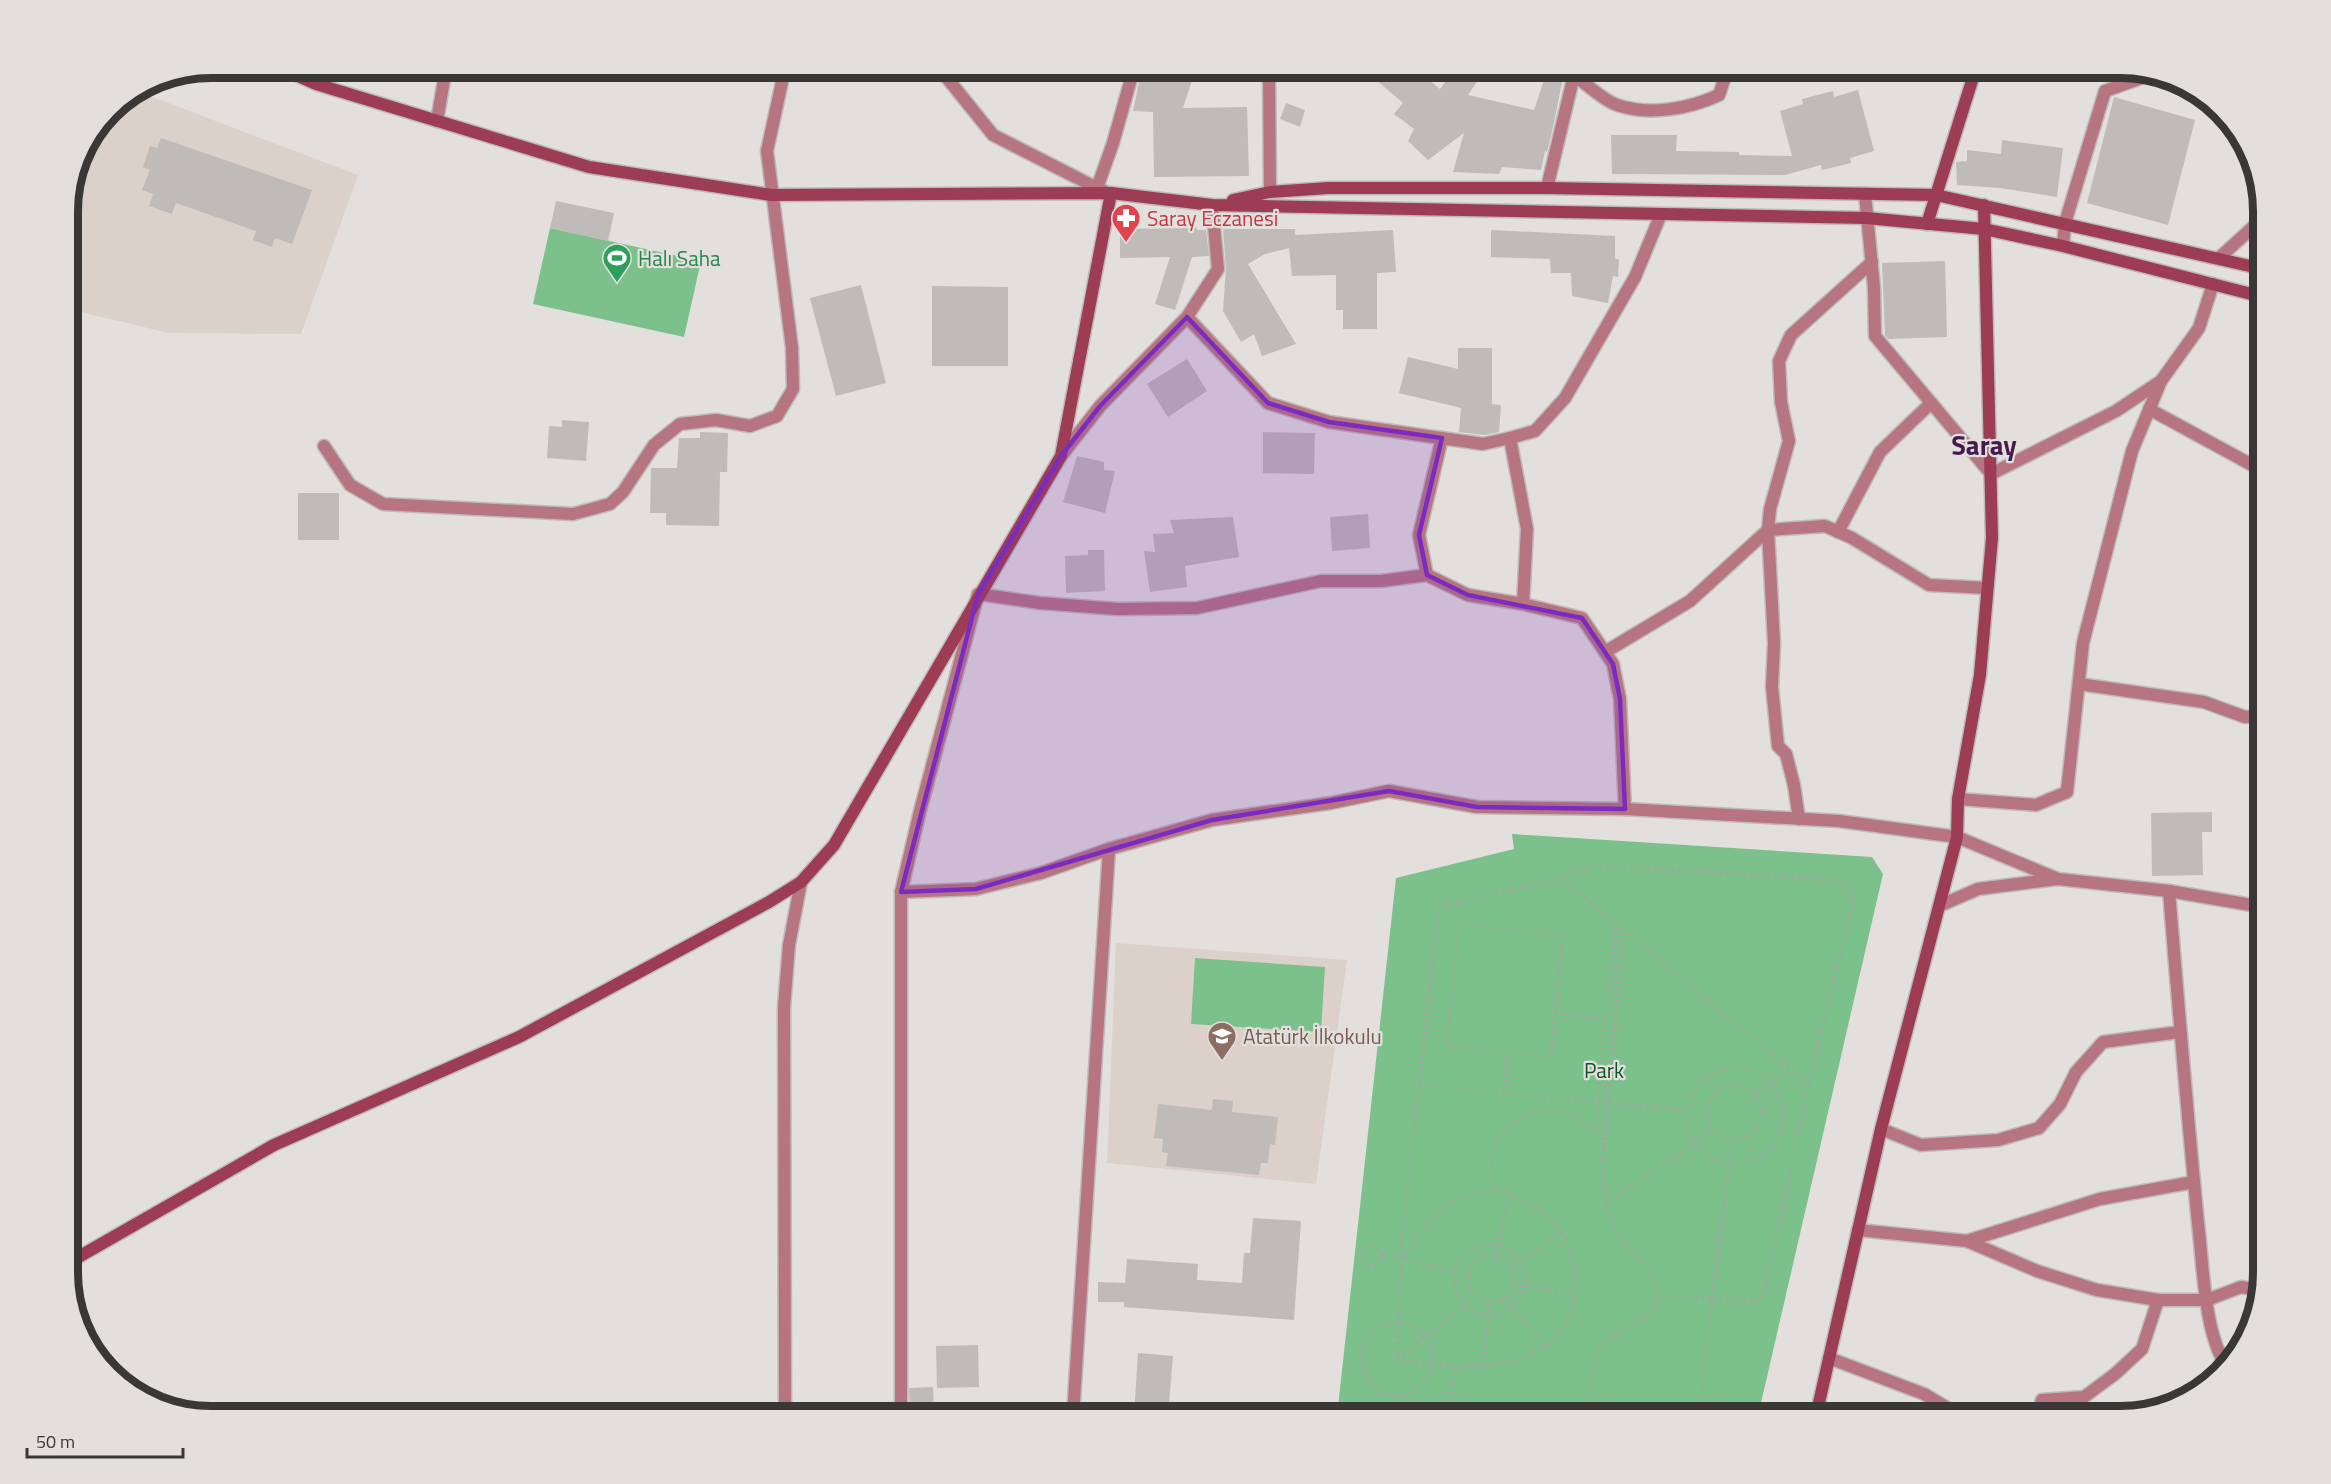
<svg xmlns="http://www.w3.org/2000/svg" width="2331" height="1484" viewBox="0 0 2331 1484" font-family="'Titillium Web',sans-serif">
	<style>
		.built { fill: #dcd1ca }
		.green { fill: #7cc18b }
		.building { fill: #bebbb8 }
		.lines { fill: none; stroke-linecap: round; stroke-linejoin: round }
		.street-casing { stroke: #bebab8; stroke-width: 15 }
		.secondary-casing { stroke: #bebab8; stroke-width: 15 }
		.path { stroke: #a6a3a1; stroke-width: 4; stroke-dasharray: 1.5 4.5; stroke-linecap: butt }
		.street { stroke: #b77581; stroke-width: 12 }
		.secondary { stroke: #9c3d55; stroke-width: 12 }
		.marked { fill: #7b2cbf; fill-opacity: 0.2; stroke: #7b2cbf; stroke-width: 4.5; stroke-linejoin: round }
		.labels { text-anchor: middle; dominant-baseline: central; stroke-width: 4.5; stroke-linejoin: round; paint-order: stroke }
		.health-label { font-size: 21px; fill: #be3a42; stroke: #e3dfdd; text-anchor: start }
		.leisure-label { font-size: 21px; fill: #27864d; stroke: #e3dfdd; text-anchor: start }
		.education-label { font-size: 21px; fill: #785e54; stroke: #e3dfdd; text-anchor: start }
		.park-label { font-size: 21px; fill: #125227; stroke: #e3dfdd }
		.district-label { font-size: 27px; font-weight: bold; fill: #451b4e; stroke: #e3dfdd }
		.rim { fill: none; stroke: #393837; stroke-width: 8 }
	</style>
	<rect width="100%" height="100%" fill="#e3dfdd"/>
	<g class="built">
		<polygon points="137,91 358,175 301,334 169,333 68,309 68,202 82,148 110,109"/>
		<polygon points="1116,943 1347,960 1316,1184 1107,1163"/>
	</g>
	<g class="green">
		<polygon points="550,228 701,261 684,337 533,304"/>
		<polygon points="1512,834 1872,857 1883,874 1758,1416 1337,1416 1396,878 1514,849"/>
		<polygon points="1195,958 1325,967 1321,1032 1191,1024"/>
	</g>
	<g class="building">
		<polygon points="1155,68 1196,68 1183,108 1247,107 1249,176 1154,177 1153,112 1133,111 1140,78 1150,81"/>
		<polygon points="1362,68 1414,68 1440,89 1456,68 1461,68 1478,80 1468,95 1534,110 1548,68 1565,68 1553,127 1547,152 1545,151 1541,170 1502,167 1499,174 1453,172 1464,133 1428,160 1408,141 1414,129 1394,114 1403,103"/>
		<polygon points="1858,90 1874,151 1850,158 1851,163 1822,170 1821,165 1785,175 1612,174 1611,135 1677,135 1676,151 1739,152 1739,155 1792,156 1780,111 1803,104 1802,99 1833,91 1834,97"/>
		<polygon points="2114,97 2195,120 2168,225 2087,203"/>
		<polygon points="1286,103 1305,110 1300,127 1280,119"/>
		<polygon points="161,138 312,190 292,244 275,238 272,247 253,240 256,231 176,203 172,214 149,206 153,194 142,190 150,170 143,167 150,146 157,148"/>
		<polygon points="2002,140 2063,148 2057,197 2000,188 1957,185 1956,162 1967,161 1967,150 2001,154"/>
		<polygon points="556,201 614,213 608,241 550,228"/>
		<polygon points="1197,228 1197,230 1206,230 1209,256 1192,257 1175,310 1155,304 1170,257 1120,258 1120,229"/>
		<polygon points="1223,229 1295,229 1295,235 1393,230 1396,272 1377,273 1377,329 1343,329 1343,310 1336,310 1336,275 1292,276 1289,248 1265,254 1248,264 1296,344 1262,356 1254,334 1241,342 1223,311 1226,268"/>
		<polygon points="1491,230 1615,236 1615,259 1619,259 1618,277 1613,276 1608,303 1572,296 1571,273 1551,273 1550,259 1491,257"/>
		<polygon points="1945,261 1947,337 1888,339 1885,335 1882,263"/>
		<polygon points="861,285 886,383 836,396 810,298"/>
		<polygon points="932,286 1008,287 1008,366 932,366"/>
		<polygon points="1458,348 1492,348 1492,404 1501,405 1499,432 1484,435 1459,432 1461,408 1399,393 1408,357 1458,369"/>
		<polygon points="1187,359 1207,391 1168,417 1147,384"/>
		<polygon points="562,420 589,422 586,461 547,458 549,426 562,427"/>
		<polygon points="700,432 728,433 727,472 720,472 719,526 666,525 666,513 650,513 651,468 677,468 679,438 700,438"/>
		<polygon points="1263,432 1315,433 1314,474 1263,473"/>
		<polygon points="1077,456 1104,462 1104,470 1115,471 1105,513 1063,502"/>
		<rect x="298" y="493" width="41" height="47"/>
		<polygon points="1368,514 1370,548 1332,551 1330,517"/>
		<polygon points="1233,517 1239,557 1185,566 1187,587 1150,592 1144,551 1155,552 1153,534 1174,533 1170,520"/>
		<polygon points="1088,550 1104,550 1105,591 1066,593 1065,556 1088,555"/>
		<polygon points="2212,812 2212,832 2202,832 2203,875 2152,876 2151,813"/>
		<polygon points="1213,1099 1233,1101 1232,1112 1278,1117 1275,1145 1270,1144 1268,1163 1261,1163 1259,1175 1166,1166 1168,1153 1162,1152 1163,1139 1154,1138 1158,1104 1212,1110"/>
		<polygon points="1253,1218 1301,1221 1294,1320 1124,1307 1124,1302 1098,1302 1098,1282 1125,1283 1127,1259 1198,1264 1197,1280 1242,1283 1244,1253 1250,1253"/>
		<polygon points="978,1345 979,1387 937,1388 936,1346"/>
		<polygon points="1138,1353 1173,1356 1168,1416 1134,1414"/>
		<polygon points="933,1387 934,1411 910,1412 909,1388"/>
	</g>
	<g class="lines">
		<g class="street-casing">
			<g id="street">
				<polyline points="939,68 993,135 1097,188"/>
				<polyline points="1269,68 1270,192"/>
				<path d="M1574,75C1585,83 1604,101 1617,105C1649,116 1689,109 1719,95L1728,68"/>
				<polyline points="437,121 446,68"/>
				<polyline points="1547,188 1574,75 1573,70"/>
				<polyline points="1104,191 1097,188 1113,143 1134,68"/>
				<polyline points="1865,194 1874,288 1875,336 1991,474 2116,411 2161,381"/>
				<polyline points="2063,246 2065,223 2105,91 2147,76"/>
				<polyline points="2219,258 2263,218"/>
				<polyline points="1187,317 1268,403 1329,422 1483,444 1510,438 1535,431 1565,398 1635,277 1661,214"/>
				<polyline points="2149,409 2263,471"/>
				<polyline points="1510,438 1527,529 1523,604"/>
				<polyline points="324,446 350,485 383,504 573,514 610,504 623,492 654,445 680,424 716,420 750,426 777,416 793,389 792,348 767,151 785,68"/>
				<polyline points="1061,456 1100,406 1187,317 1218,269 1212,205"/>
				<polyline points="1838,532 1880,452 1931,403"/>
				<polyline points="1427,575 1419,535 1442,438"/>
				<polyline points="1605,652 1690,601 1768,530 1825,526 1852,538 1929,585 1987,588"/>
				<polyline points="2079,684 2204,702 2245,717 2263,716"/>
				<polyline points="1958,799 2036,805 2067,792 2083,643 2132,451 2161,381 2199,328 2213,284"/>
				<polyline points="1799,819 1794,785 1786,754 1778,746 1772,687 1774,643 1768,530 1770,509 1789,441 1781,402 1779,361 1791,335 1872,262"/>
				<path d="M2169,891C2178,1002 2187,1113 2198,1223C2203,1263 2204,1333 2226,1365"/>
				<polyline points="901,892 976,889 1041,873 1109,849 1212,820 1331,803 1389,791 1477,807 1625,809 1839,821 1957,837 2058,879 2169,891 2263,907"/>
				<polyline points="1939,906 1978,889 2057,879"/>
				<polyline points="1881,1129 1921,1145 1998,1140 2039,1128 2060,1104 2076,1072 2103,1042 2180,1032"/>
				<polyline points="1858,1230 1967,1241 2100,1199 2194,1182"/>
				<polyline points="1967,1241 2037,1271 2097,1290 2158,1300 2207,1300 2241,1287 2259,1290"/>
				<polyline points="1829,1358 1924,1394 1961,1416"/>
				<polyline points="785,1416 784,1007 789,945 801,882"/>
				<polyline points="901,1416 901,892 920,811 978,594 1040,603 1117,609 1197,608 1321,581 1381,581 1427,575 1468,595 1523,604 1582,618 1613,664 1620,699 1625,809"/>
				<polyline points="1073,1416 1109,849"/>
				<polyline points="2037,1416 2042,1400 2084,1397 2115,1374 2142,1349 2158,1300"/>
			</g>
		</g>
		<g class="secondary-casing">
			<g id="secondary">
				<polyline points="280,68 316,84 589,167 771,195 1111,193 1212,205 1866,218 1984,229 2063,246 2263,297"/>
				<polyline points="1233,200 1270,192 1328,188 1547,188 1936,195 2263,269"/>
				<polyline points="1927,224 1976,68"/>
				<polyline points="68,1263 274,1145 519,1037 769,902 801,882 834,845 1061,456 1111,193"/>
				<polyline points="1816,1416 1881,1129 1957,837 1958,799 1980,675 1992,538 1984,205"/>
			</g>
		</g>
		<g class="path">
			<polyline points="1562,878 1809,1085"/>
			<polygon points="1459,924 1563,935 1551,1057 1447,1046"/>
			<polyline points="1556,1012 1606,1020"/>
			<circle cx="1735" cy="1116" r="48"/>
			<polyline points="1419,1085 1687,1110"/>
			<circle cx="1734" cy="1113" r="27"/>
			<polyline points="1504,1093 1508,1052"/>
			<polyline points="1753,1095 1788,1070"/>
			<polyline points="1595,1132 1616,925"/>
			<path d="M1605,1144C1595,1131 1580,1117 1564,1113C1531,1105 1495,1125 1492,1161C1491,1170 1492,1180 1497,1188C1516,1201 1540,1205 1555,1223C1572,1243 1578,1266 1575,1292C1563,1380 1462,1371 1397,1359L1403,1227L1439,907L1562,878L1593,866L1839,880L1854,899L1809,1085L1764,1295L1759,1300L1752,1302L1658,1295"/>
			<polyline points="1606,1205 1713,1130"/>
			<circle cx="1490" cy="1280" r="35"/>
			<circle cx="1372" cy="1256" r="10"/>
			<circle cx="1492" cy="1279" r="23"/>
			<polyline points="1381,1257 1402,1258 1469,1276"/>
			<polyline points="1496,1257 1509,1196"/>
			<path d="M1402,1258C1412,1248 1418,1235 1427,1224C1445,1201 1474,1190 1502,1192"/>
			<polyline points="1512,1268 1562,1232"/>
			<polyline points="1514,1284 1574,1295"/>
			<polyline points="1505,1298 1545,1346"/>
			<circle cx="1397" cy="1359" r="36"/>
			<polyline points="1398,1358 1466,1305"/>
			<polyline points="1483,1365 1491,1302"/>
			<path d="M1465,1366C1455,1374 1445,1390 1454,1402C1457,1408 1465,1412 1470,1416L1504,1412L1525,1416"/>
			<path d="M1597,1416C1596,1399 1589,1385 1593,1367C1602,1320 1657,1331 1658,1294C1658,1271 1644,1264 1630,1250C1618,1236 1609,1220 1606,1202C1600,1168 1606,1127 1609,1093C1614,1039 1618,984 1623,930"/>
			<polyline points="1699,1416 1707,1339 1733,1140"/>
		</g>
		<use href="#street" class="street"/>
		<use href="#secondary" class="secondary"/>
	</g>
	<path class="marked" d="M1187,317L1268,403L1329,422L1442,438L1419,535L1427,575L1468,595L1582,618L1613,664L1620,699L1625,809L1477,807L1389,791L1212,820L976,889L901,892L978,594L1061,456L1100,406Z"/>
	<defs>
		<g id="pharmacy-pin" transform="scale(1.5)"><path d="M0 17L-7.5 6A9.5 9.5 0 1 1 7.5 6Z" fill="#e0444e" stroke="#e3dfdd"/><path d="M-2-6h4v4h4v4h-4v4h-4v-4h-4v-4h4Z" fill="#fff"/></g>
		<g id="stadium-pin" transform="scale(1.5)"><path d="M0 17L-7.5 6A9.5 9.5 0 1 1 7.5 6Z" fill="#2e9e5b" stroke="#e3dfdd"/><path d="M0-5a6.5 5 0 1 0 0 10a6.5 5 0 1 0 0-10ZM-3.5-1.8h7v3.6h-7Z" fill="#fff"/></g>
		<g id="school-pin" transform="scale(1.5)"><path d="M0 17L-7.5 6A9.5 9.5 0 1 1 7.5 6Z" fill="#8d6e63" stroke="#e3dfdd"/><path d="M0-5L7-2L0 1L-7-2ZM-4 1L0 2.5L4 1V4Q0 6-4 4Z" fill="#fff"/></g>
	</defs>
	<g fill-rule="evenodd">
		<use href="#pharmacy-pin" x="1126" y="218"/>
		<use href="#stadium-pin" x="617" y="258"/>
		<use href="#school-pin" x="1222" y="1036"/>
	</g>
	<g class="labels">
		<g class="health-label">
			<text x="1147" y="218">Saray Eczanesi</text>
		</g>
		<g class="leisure-label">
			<text x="638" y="258">Halı Saha</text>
		</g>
		<g class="education-label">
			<text x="1243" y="1036">Atatürk İlkokulu</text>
		</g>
		<g class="park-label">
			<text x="1604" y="1070">Park</text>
		</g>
		<g class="district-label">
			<text x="1984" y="444">Saray</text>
		</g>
	</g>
	<path d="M0 0H2331V1484H0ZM211 78H2120A133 133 0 0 1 2253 211V1273A133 133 0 0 1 2120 1406H211A133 133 0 0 1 78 1273V211A133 133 0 0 1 211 78Z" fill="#e3dfdd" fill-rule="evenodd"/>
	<path class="rim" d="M211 78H2120A133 133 0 0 1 2253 211V1273A133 133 0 0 1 2120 1406H211A133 133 0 0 1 78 1273V211A133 133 0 0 1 211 78Z"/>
	<path d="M27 1448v9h156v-9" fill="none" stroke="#393837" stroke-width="3"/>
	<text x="36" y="1448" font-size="18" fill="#393837" stroke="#e3dfdd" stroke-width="4.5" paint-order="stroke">50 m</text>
</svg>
